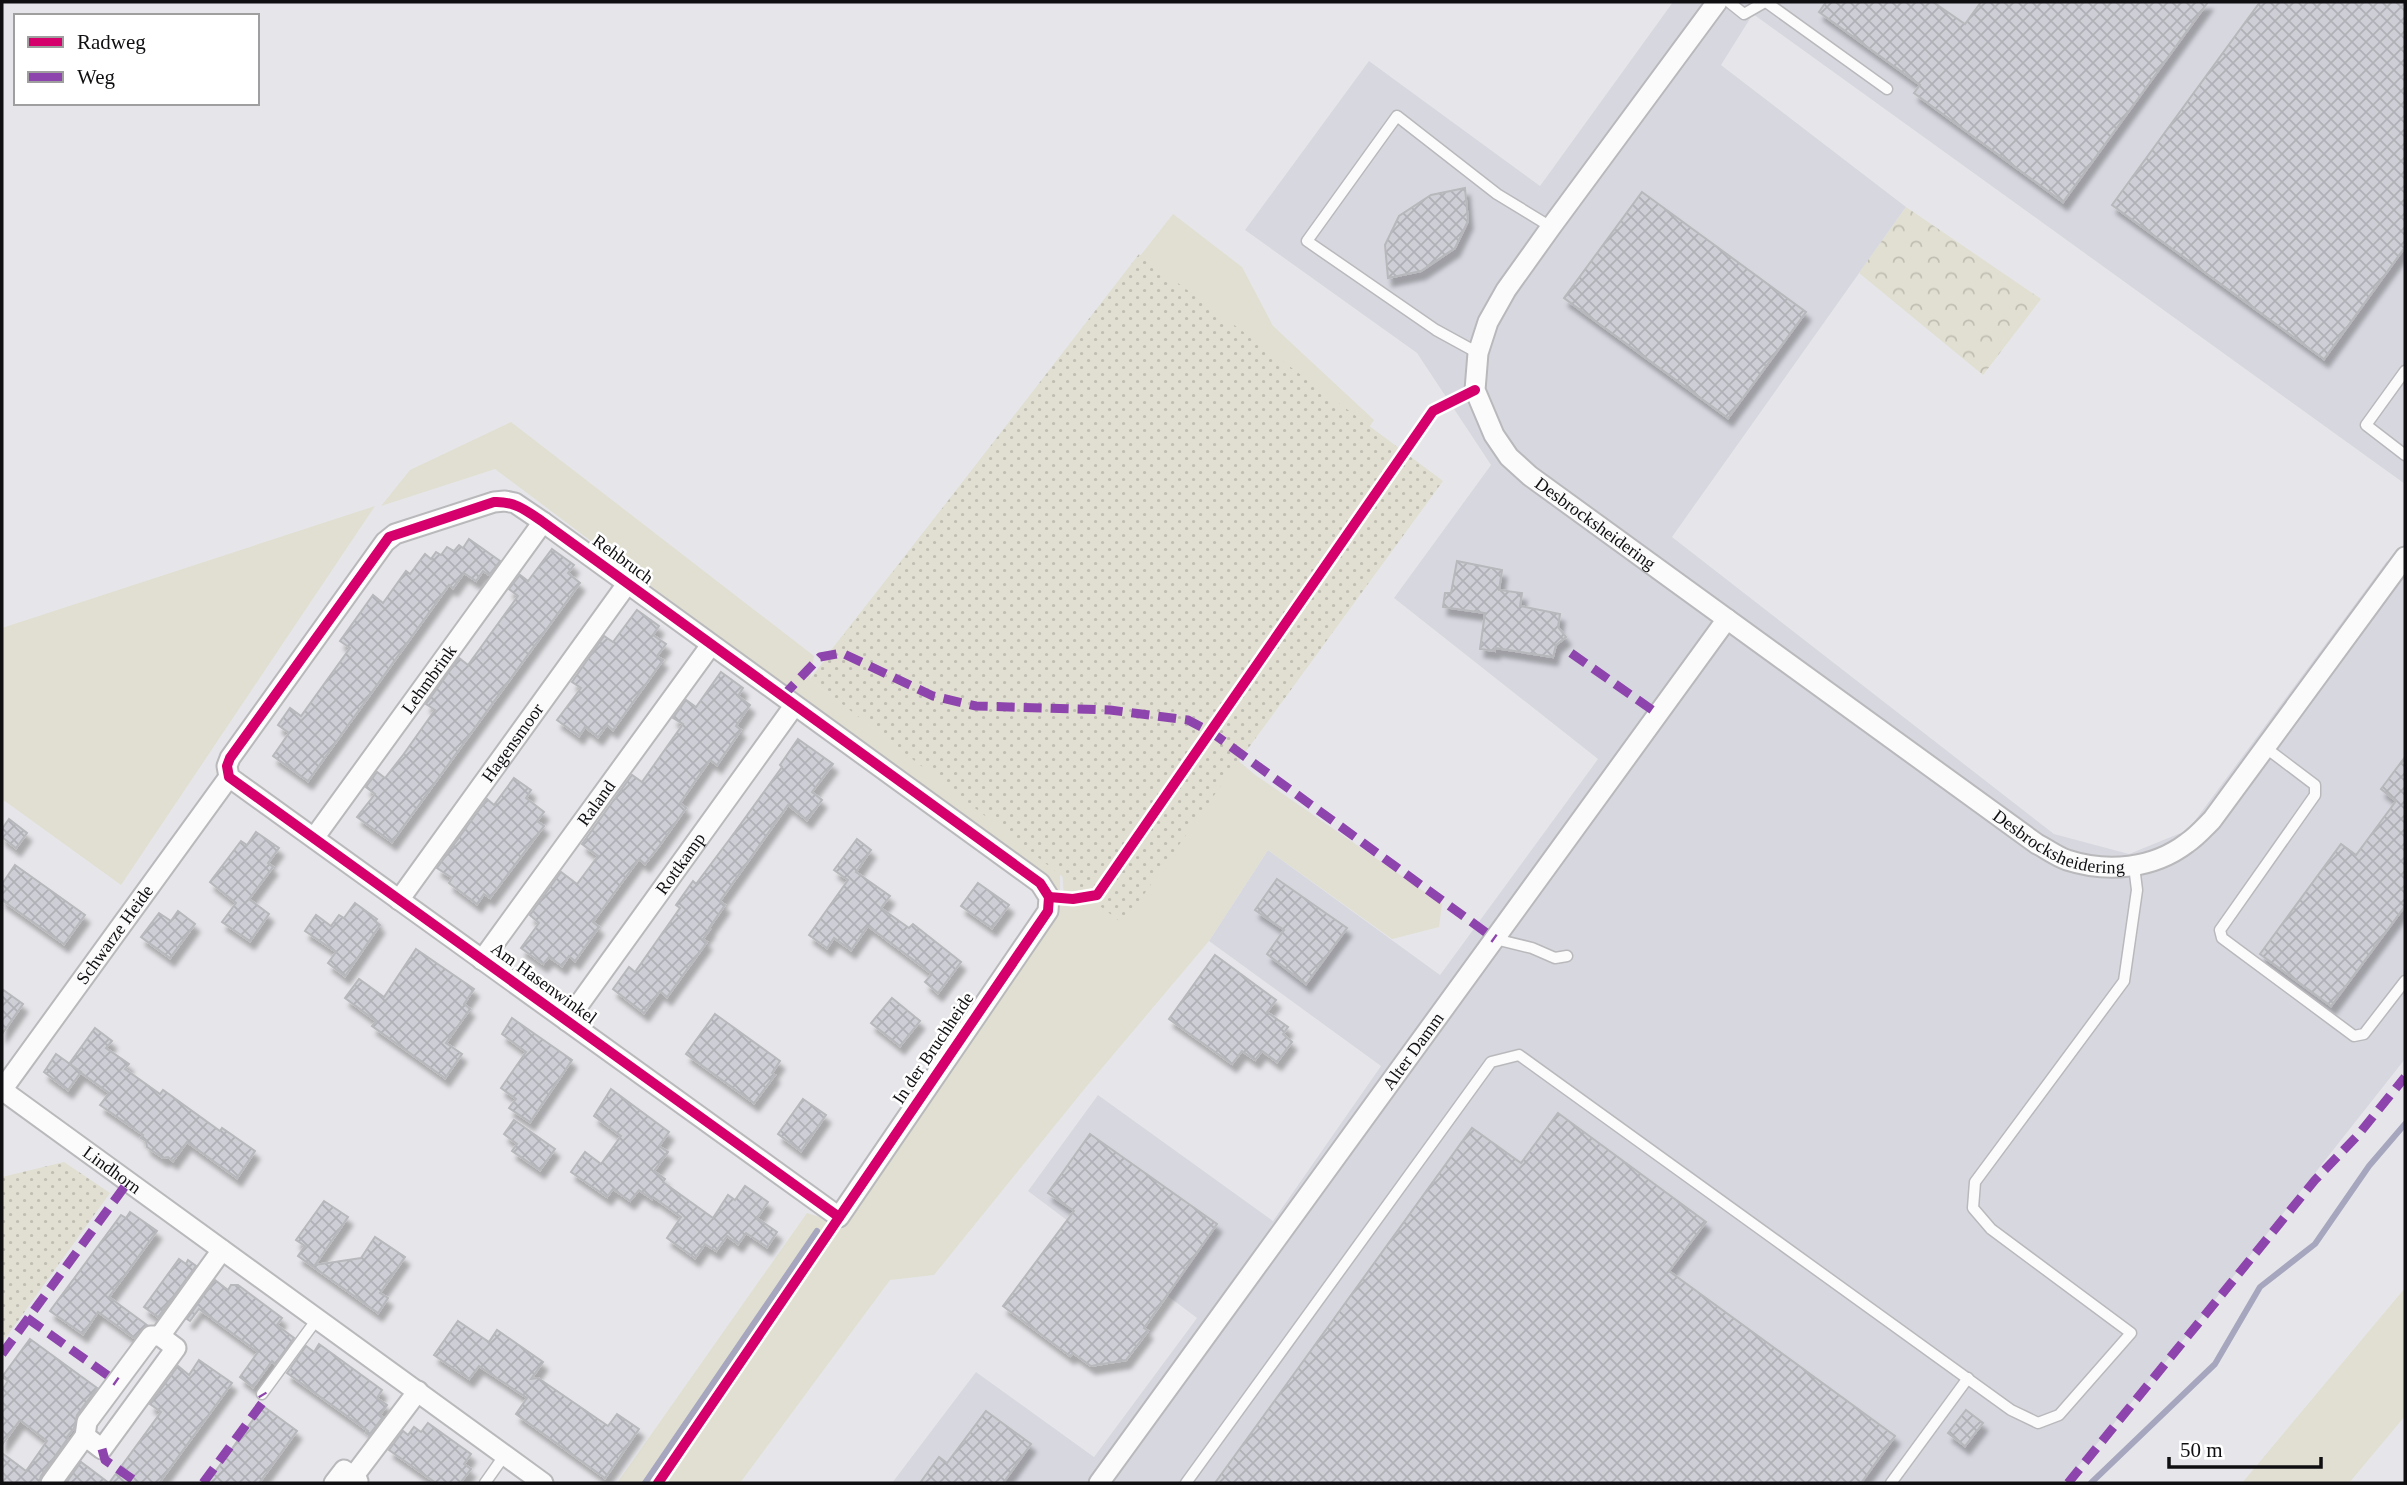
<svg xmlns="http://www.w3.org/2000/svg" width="2407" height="1485" viewBox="0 0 2407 1485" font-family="'Times New Roman',serif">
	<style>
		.built { fill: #d7d7e0 }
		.green { fill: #e1dfd1 }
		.forest { fill: url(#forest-crowns) }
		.park { fill: url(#park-dots) }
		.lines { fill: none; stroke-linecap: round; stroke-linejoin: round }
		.stream { stroke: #a6a6bf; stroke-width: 6 }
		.building { fill: url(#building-cross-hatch); stroke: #b7b8bb; stroke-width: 2; filter: url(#shadow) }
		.lane-casing { stroke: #b9b9bc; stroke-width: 13 }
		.street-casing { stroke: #b9b9bc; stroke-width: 23 }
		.lane { stroke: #fbfbfc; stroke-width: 10 }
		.street { stroke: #fbfbfc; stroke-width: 19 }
		.quiet { stroke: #8e44ad; stroke-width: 9; stroke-dasharray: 18 9; stroke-linecap: butt }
		.cycleway-casing { stroke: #fff; stroke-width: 15 }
		.cycleway { stroke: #d6006c; stroke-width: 10 }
		.labels { text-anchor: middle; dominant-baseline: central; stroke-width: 5; stroke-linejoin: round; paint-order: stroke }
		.street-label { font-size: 18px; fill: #0f0f12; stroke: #fff }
	</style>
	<defs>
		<pattern id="forest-crowns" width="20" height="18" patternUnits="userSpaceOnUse" patternTransform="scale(1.75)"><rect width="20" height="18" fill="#e1dfd1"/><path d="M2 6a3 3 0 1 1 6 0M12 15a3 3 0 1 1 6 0" fill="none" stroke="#c0beb2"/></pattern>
		<pattern id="park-dots" width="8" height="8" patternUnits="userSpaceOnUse" patternTransform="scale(1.75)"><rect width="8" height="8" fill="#e1dfd1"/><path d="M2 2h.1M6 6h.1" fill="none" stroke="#c0beb2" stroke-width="1.8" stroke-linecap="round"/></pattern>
		<pattern id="building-cross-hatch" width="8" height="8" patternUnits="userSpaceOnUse" patternTransform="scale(1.75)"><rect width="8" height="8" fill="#ceced6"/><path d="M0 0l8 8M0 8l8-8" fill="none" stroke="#b0b0b7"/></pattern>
		<filter id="shadow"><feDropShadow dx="4.5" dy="8" stdDeviation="2" flood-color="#0004"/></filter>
	</defs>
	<rect width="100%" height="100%" fill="#e6e6ea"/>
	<polygon class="built" points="1673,2 2405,2 2405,484 1753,14 1721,65 1906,207 1672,537 2054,834 2129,854 2188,830 2387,561 2405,574 2405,1059 2173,1353 2064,1483 892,1483 976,1372 1094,1457 1197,1318 1028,1191 1098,1095 1273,1221 1381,1066 1209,941 1268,850 1440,975 1598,759 1394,598 1491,465 1417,353 1245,230 1369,61 1540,186"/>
	<g class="green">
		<polygon points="1173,214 1242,267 1273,326 1374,420 1348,458 1195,724 1254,774 1442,904 1439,927 1392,939 1268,850 1209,941 1086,1087 934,1275 890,1280 740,1483 617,1483 807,1213 845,1225 1064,897 1055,771 813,678 831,650"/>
		<polygon points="511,422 814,656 810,679 1060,874 1060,893 495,469 381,506 410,470"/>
		<polygon points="375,506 121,885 2,799 2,628"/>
		<polygon points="2405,1288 2405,1416 2349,1483 2242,1483"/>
	</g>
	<polygon class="forest" points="1906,207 2041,299 1983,375 1859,273"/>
	<g class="park">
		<polygon points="1139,254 1443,481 1220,787 1123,924 810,679"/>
		<polygon points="64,1162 110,1193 2,1343 2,1177"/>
	</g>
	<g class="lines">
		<g class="stream">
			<polyline points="645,1483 817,1231"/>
			<polyline points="2091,1483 2215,1364 2260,1287 2315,1244 2369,1166 2405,1124"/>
		</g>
	</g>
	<g class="building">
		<polygon points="1826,2 1933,2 1965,24 1981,2 2208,2 2063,202 1914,93 1920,85 1819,12"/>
		<polygon points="2260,2 2405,2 2405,247 2324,359 2112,205"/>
		<polygon points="1465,188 1468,221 1455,248 1421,271 1388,278 1385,245 1399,216 1431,195"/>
		<polygon points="1642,192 1806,312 1728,418 1564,298"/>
		<polygon points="469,539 500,561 489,575 483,571 476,581 464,573 453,588 449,585 308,781 273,756 289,733 278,725 290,708 301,716 350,648 340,641 373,595 383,603 406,571 410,574 425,554 431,559 436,552 441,555 447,547 454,551 459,545 463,548"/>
		<polygon points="552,549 574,565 568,573 580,583 392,842 357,817 375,794 366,787 377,772 385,778 403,755 435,710 426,704 459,658 468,665 518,596 509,589 520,575 528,581"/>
		<polygon points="1457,561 1502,570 1499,590 1522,593 1520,606 1560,614 1558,627 1566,637 1556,645 1553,657 1495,648 1495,651 1480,649 1485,613 1443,607 1445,593 1451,593"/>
		<polygon points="637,610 659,626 653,635 666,644 657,656 663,660 613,730 607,725 598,737 585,727 579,736 557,720 581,688 572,682 604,636 613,642"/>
		<polygon points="721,672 743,688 738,696 750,705 736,726 741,730 717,765 710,760 680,803 686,808 660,845 645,864 639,859 593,922 599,927 575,961 569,956 562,966 549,957 543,964 521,948 539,923 530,915 561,872 577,884 598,856 582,844 632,775 642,782 683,724 673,718 686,700 696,707"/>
		<polygon points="798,739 833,764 812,792 822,800 807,820 788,805 720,901 725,905 709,928 710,929 703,939 707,942 667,997 660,991 644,1013 613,989 629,967 635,972 680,908 676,905 693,881 696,884 732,836 782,767 780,765"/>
		<polygon points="2405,757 2405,906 2331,1006 2260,954 2341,844 2356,855 2396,801 2381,789"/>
		<polygon points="514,778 531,790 526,798 544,812 537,821 544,826 490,898 484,894 477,904 449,883 452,878 437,868 487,799 494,805"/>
		<polygon points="9,819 27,833 16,848 2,837 2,829"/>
		<polygon points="256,832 279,848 268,863 273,867 249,899 269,914 250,941 222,922 236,903 210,882 241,841 247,845"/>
		<polygon points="857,839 871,850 856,872 890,896 881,908 909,928 913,924 961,962 938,993 925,982 932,974 868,926 851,950 834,938 827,948 809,935 848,880 834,870"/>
		<polygon points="15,865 85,915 64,944 2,900 2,884"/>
		<polygon points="1277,879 1347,928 1306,984 1267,954 1284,930 1255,910"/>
		<polygon points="978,883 1009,905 992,928 961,906"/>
		<polygon points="355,903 377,919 375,921 380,925 345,976 328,963 336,952 305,931 316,915 331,926 339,915 344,918"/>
		<polygon points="178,911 195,924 170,958 141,937 159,913 171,921"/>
		<polygon points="416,949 474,989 464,1004 470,1009 446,1043 462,1054 445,1078 372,1026 376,1021 345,998 359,979 384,997"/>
		<polygon points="1215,955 1276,1000 1267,1012 1288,1027 1283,1034 1292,1042 1277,1062 1262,1051 1255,1060 1242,1051 1232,1064 1169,1019"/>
		<polygon points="2,989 23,1004 2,1034"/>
		<polygon points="892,998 920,1021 900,1046 871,1023"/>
		<polygon points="715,1014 780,1061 772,1073 775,1075 754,1103 686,1054"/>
		<polygon points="512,1018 572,1060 530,1122 509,1108 516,1099 501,1088 526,1052 502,1034"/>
		<polygon points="95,1028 112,1041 106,1048 129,1064 125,1069 160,1094 163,1090 220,1131 222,1128 255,1151 237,1178 187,1142 173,1161 168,1157 163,1158 147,1147 146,1141 141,1138 143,1135 100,1105 109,1093 69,1064"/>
		<polygon points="56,1054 81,1072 68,1090 44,1072"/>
		<polygon points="611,1089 669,1132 659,1146 668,1152 654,1171 665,1179 663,1182 713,1218 728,1195 735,1200 745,1186 768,1202 757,1218 777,1232 767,1247 746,1233 738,1244 727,1236 716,1251 705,1244 695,1258 667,1238 681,1217 653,1197 652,1199 639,1190 630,1201 613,1189 607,1197 571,1172 585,1152 601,1164 621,1136 594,1116"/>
		<polygon points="803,1099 826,1115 801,1151 778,1134"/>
		<polygon points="1558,1113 1706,1222 1669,1271 1895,1436 1861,1483 1215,1483 1472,1128 1521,1163"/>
		<polygon points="514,1120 555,1149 540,1170 512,1151 517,1144 504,1134"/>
		<polygon points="1090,1134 1217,1224 1144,1328 1148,1331 1126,1360 1091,1366 1073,1353 1070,1356 1003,1306 1074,1211 1048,1193"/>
		<polygon points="324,1201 348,1217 315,1265 361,1258 375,1237 405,1257 380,1293 388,1298 378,1313 298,1256 305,1246 296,1240"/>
		<polygon points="130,1212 157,1231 109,1297 147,1325 134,1338 98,1312 83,1334 50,1311 121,1215 126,1218"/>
		<polygon points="179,1259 186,1264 188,1260 196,1266 158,1317 144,1307"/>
		<polygon points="215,1280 228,1290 231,1285 238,1285 282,1318 277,1325 294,1338 275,1364 272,1361 253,1387 240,1377 258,1352 199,1309 190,1321 187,1319"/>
		<polygon points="458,1321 489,1342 497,1330 543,1362 531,1379 538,1378 608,1426 617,1414 639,1429 605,1478 516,1414 527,1398 479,1366 469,1379 434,1355"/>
		<polygon points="30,1339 97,1388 77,1415 74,1428 67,1437 68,1438 41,1476 39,1483 2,1483 2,1453 26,1471 47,1441 20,1420 2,1445 2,1390 8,1381 2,1377"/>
		<polygon points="319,1344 382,1390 377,1398 387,1405 380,1415 383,1417 369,1435 366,1433 368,1431 287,1373 306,1346 314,1352"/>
		<polygon points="199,1360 232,1383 159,1483 66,1483 81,1462 109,1483 161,1412 150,1404 178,1366 189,1375"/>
		<polygon points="263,1406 297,1431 259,1483 207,1483"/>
		<polygon points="1966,1410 1983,1423 1965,1446 1948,1433"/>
		<polygon points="986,1411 1031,1444 1003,1483 920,1483 939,1457 947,1463"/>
		<polygon points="428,1423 471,1454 464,1464 471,1469 460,1483 436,1483 389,1450 403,1431 408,1435 414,1427 421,1432"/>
	</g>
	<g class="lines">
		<g class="lane-casing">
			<g id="lane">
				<polyline points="1729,2 1744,14 1765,2"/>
				<polyline points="1766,2 1887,89"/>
				<polyline points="1478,353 1436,330 1307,241 1397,116 1497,194 1551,227"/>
				<polyline points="2405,371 2366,425 2405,455"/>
				<polyline points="2266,748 2315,785 2315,795 2220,930 2222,938 2354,1036 2364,1034 2405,981"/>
				<polyline points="1495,939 1532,948 1555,958 1567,956"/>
				<polyline points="262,1394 317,1319"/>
				<polyline points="485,1483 504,1456"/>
				<polyline points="1186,1483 1491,1062 1519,1055 2011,1410 2038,1423 2059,1415 2131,1333 1991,1229 1973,1208 1975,1182 2124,981 2137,890 2134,866"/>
				<polyline points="1891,1483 1968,1378"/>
			</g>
		</g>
		<g class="street-casing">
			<g id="street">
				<path id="s1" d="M1717,2L1551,227L1506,290L1488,322L1478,353L1475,390L1494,435L1509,457L1530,476L2037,844C2047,849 2056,856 2067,860C2107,873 2153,869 2187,843C2196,837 2204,828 2212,820L2405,557"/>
				<polygon points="505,501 515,503 543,522 1040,883 1049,897 1048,911 839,1217 229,777 227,766 230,758 385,542 395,534 494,502"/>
				<path id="s2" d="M314,838L543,522"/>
				<path id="s3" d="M399,900L627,584"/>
				<path id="s4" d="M482,960L711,645"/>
				<path id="s5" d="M567,1021L794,706"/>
				<path id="s6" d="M2,1090L543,1483"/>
				<path id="s7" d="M2,1090L229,777"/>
				<polygon points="151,1336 160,1336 176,1348 102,1449 85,1436 87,1422"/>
				<polyline points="160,1336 222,1250"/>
				<polyline points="353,1477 418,1391"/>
				<polyline points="51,1483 85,1436"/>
				<polyline points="334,1483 344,1470 358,1481"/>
				<path id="s8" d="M1099,1483L1727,619"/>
			</g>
		</g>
		<use href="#lane" class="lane"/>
		<use href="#street" class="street"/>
		<g class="quiet">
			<polyline points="1571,653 1658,714"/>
			<polyline points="782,697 820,657 842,653 933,696 976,706 1110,710 1188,720 1211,732 1495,939"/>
			<polyline points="27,1318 117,1382"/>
			<polyline points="2,1354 128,1182"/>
			<polyline points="102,1449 105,1460 138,1483"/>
			<polyline points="203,1483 263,1402 265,1399 262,1394"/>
			<polyline points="2068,1483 2315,1180 2358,1135 2405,1077"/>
		</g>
		<g class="cycleway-casing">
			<g id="cycleway">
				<polyline points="1049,897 1073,899 1097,895 1433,411 1475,390"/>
				<path d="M839,1217L229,777L227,766L230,758L389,537L494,502C515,501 527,511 543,522L1040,883L1049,897"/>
				<polyline points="658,1483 1048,911 1049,897"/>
			</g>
		</g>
		<use href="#cycleway" class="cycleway"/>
	</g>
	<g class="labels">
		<g class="street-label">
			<text stroke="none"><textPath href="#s1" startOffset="648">Desbrocksheidering</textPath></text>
			<text transform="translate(623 559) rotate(36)">Rehbruch</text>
			<text stroke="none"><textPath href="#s2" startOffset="196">Lehmbrink</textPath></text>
			<text stroke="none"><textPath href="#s3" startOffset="194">Hagensmoor</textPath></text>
			<text stroke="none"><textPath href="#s4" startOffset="194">Raland</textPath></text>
			<text stroke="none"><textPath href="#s1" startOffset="1214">Desbrocksheidering</textPath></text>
			<text stroke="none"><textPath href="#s5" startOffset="194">Rottkamp</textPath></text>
			<text stroke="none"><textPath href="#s7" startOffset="192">Schwarze Heide</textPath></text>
			<text transform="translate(544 983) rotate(36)">Am Hasenwinkel</text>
			<text transform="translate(933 1048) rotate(-56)">In der Bruchheide</text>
			<text stroke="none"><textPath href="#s8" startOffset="534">Alter Damm</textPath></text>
			<text stroke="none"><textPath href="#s6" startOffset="136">Lindhorn</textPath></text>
		</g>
	</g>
	<rect width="2407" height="1485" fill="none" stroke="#0f0f12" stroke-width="7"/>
	<rect x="14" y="14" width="245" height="91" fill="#ffffff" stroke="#9f9fa0" stroke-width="2"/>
	<rect x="28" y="37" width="35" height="10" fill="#d6006c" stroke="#9f9fa0" stroke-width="2"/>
	<text x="77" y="49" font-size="21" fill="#0f0f12">Radweg</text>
	<rect x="28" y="72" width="35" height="10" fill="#8e44ad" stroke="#9f9fa0" stroke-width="2"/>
	<text x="77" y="84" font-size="21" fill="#0f0f12">Weg</text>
	<path d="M2169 1457v10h152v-10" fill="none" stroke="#0f0f12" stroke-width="3.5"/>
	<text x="2180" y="1457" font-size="21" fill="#0f0f12" stroke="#ffffff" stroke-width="5" paint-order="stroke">50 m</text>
</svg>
